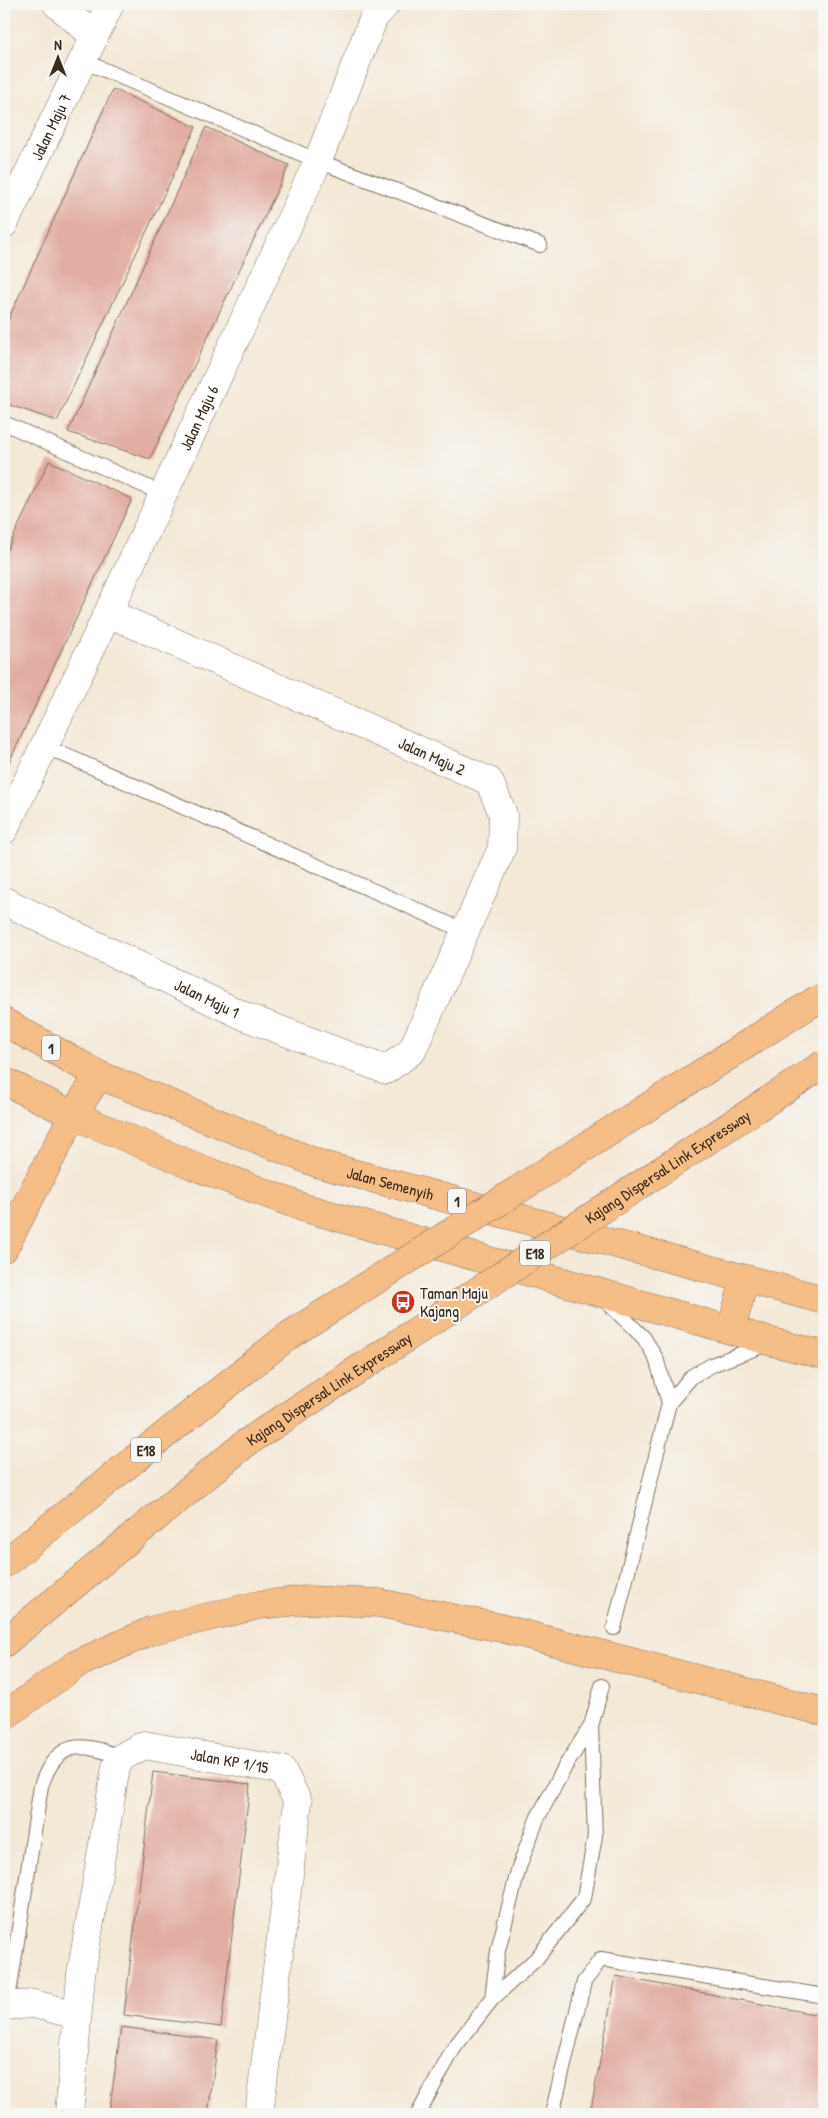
<svg xmlns="http://www.w3.org/2000/svg" width="828" height="2118" viewBox="0 0 828 2118" font-family="'Patrick Hand',sans-serif">
	<style>
		.building { fill: #e2ada2 }
		.lines { fill: none; stroke-linecap: round; stroke-linejoin: round }
		.service-casing { stroke: #7c6c5e; stroke-width: 16 }
		.minor-casing { stroke: #7c6c5e; stroke-width: 29 }
		.primary-casing { stroke: #7c6c5e; stroke-width: 29 }
		.motorway-casing { stroke: #7c6c5e; stroke-width: 29 }
		.service { stroke: #fff; stroke-width: 14 }
		.minor { stroke: #fff; stroke-width: 28 }
		.primary { stroke: #f6be87; stroke-width: 28 }
		.motorway { stroke: #f6be87; stroke-width: 28 }
		.motorway-bridge-casing { stroke: #7c6c5e; stroke-width: 29; stroke-linecap: butt }
		.motorway-bridge { stroke: #f6be87; stroke-width: 28 }
		.labels { text-anchor: middle; dominant-baseline: central; stroke-width: 4; stroke-linejoin: round; paint-order: stroke }
		.shield { fill: #f6f6f2; stroke: #73675e; stroke-width: 1 }
		.shield-label { font-size: 15px; font-weight: bold; fill: #3b2a1e }
		.street-label { font-size: 16px; fill: #3b2a1e; stroke: #f6f6f2 }
		.poi-label { font-size: 16px; fill: #3b2a1e; stroke: #f6f6f2; text-anchor: start }
	</style>
	<rect width="100%" height="100%" fill="#f6f6f2"/>
	<filter id="ink" filterUnits="userSpaceOnUse"><feTurbulence type="fractalNoise" baseFrequency=".02" numOctaves="2"/><feDisplacementMap in="SourceGraphic" scale="10" xChannelSelector="R" yChannelSelector="G"/><feConvolveMatrix kernelMatrix="1 2 1 2 8 2 1 2 1" color-interpolation-filters="sRGB"/></filter>
	<filter id="wash" filterUnits="userSpaceOnUse"><feTurbulence type="fractalNoise" baseFrequency=".0096" numOctaves="4" result="noise"/><feDisplacementMap in="SourceGraphic" scale="20" xChannelSelector="R" yChannelSelector="G"/><feGaussianBlur stdDeviation="1.12" result="paint"/><feColorMatrix in="noise" values="0 0 0 0 0 0 0 0 0 0 0 0 0 0 0 0 0 1.4 0 .05"/><feComposite in="paint" operator="in"/></filter>
	<g filter="url(#wash)">
		<rect width="100%" height="100%" fill="#f4e8d6"/>
		<g id="blocks">
			<g class="building">
				<polygon points="113,89 196,127 57,421 4,403 4,329"/>
				<polygon points="206,127 289,165 150,459 68,432"/>
				<polygon points="49,461 132,499 4,773 4,557"/>
				<polygon points="153,1772 250,1784 221,2027 124,2015"/>
				<polygon points="616,1976 824,2016 824,2114 590,2114"/>
				<polygon points="121,2027 218,2040 208,2114 109,2114"/>
			</g>
		</g>
	</g>
	<g filter="url(#ink)">
		<use href="#blocks" fill-opacity="0" stroke="#7c6c5e" stroke-width="1"/>
		<g class="lines">
			<g class="service-casing">
				<g id="service">
					<polyline points="81,60 318,161 540,245"/>
					<polyline points="4,423 163,494"/>
					<polyline points="44,746 465,931"/>
					<polyline points="605,1300 644,1338 656,1358 669,1403"/>
					<polyline points="614,1628 669,1403 692,1376 714,1364 767,1344"/>
					<polyline points="492,1999 498,1950 519,1867 537,1819 566,1765 591,1726 602,1686"/>
					<path d="M7,2006L41,1786C57,1738 81,1743 122,1757"/>
					<polyline points="418,2114 454,2048 492,1999 536,1959 584,1898 595,1836 591,1726"/>
					<polyline points="552,2114 584,1982 601,1959 824,1996"/>
				</g>
			</g>
			<g class="minor-casing">
				<g id="minor">
					<polyline points="57,4 94,36"/>
					<path id="s1" d="M4,224L110,4"/>
					<path id="s2" d="M4,830L108,613L318,161L374,17L386,4"/>
					<path id="s3" d="M4,901L246,1017L386,1070L412,1051L502,848L503,814L489,781L108,613"/>
					<polyline points="4,2006 34,2004 77,2015"/>
					<path id="s4" d="M69,2114L81,1975L116,1767L122,1757L144,1745L282,1770L298,1802L259,2114"/>
				</g>
			</g>
			<g class="primary-casing">
				<g id="primary">
					<path id="s5" d="M4,1022L99,1075L319,1164L824,1300"/>
					<polyline points="4,1081 73,1115 194,1166 302,1207 772,1342 824,1355"/>
					<polyline points="731,1330 745,1279"/>
				</g>
			</g>
			<g class="motorway-casing">
				<g id="motorway">
					<polyline points="4,1248 73,1115 99,1075"/>
					<polyline points="4,1564 288,1336"/>
					<polyline points="4,1643 246,1443"/>
					<polyline points="4,1716 77,1664 153,1630 259,1605 308,1600 379,1603 501,1628 824,1712"/>
				</g>
			</g>
			<use href="#service" class="service"/>
			<use href="#minor" class="minor"/>
			<use href="#primary" class="primary"/>
			<use href="#motorway" class="motorway"/>
			<g class="motorway-bridge-casing">
				<g id="motorway-bridge">
					<polyline points="288,1336 818,999"/>
					<path id="s6" d="M246,1443L824,1064"/>
				</g>
			</g>
			<use href="#motorway-bridge" class="motorway-bridge"/>
		</g>
	</g>
	<defs>
		<g id="bus-disc" transform="scale(1.25)"><circle r="9.5" fill="#c8321e" stroke="#f6f6f2"/><path d="M-5-6H5V4H4V6H2V4H-2V6H-4V4H-5ZM-3.5-4V0h7V-4ZM-3.5 1.2v1.5H-2V1.2ZM2 1.2v1.5H3.5V1.2Z" fill="#fff"/></g>
	</defs>
	<g fill-rule="evenodd">
		<use href="#bus-disc" x="403" y="1302"/>
	</g>
	<g class="labels">
		<g class="shield">
			<rect x="42" y="1035.5" width="18" height="25" rx="4"/>
			<rect x="448" y="1188.5" width="18" height="25" rx="4"/>
			<rect x="520" y="1240.5" width="30" height="25" rx="4"/>
			<rect x="131" y="1437.5" width="30" height="25" rx="4"/>
		</g>
		<g class="shield-label">
			<text x="51" y="1048">1</text>
			<text x="457" y="1201">1</text>
			<text x="535" y="1253">E18</text>
			<text x="146" y="1450">E18</text>
		</g>
		<g class="street-label">
			<text stroke="none"><textPath href="#s1" startOffset="108">Jalan Maju 7</textPath></text>
			<text stroke="none"><textPath href="#s2" startOffset="456">Jalan Maju 6</textPath></text>
			<text transform="translate(432 756) rotate(24)">Jalan Maju 2</text>
			<text stroke="none"><textPath href="#s3" startOffset="225">Jalan Maju 1</textPath></text>
			<text stroke="none"><textPath href="#s6" startOffset="504">Kajang Dispersal Link Expressway</textPath></text>
			<text stroke="none"><textPath href="#s5" startOffset="420">Jalan Semenyih</textPath></text>
			<text stroke="none"><textPath href="#s6" startOffset="99">Kajang Dispersal Link Expressway</textPath></text>
			<text stroke="none"><textPath href="#s4" startOffset="474">Jalan KP 1/15</textPath></text>
		</g>
		<g class="poi-label">
			<text x="420" y="1293">Taman Maju<tspan x="420" dy="18">Kajang</tspan></text>
		</g>
	</g>
	<rect width="828" height="2118" fill="none" stroke="#f6f6f2" stroke-width="20"/>
	<g transform="translate(58 58)" stroke="#f6f6f2" stroke-width="4" paint-order="stroke">
	<path d="M0-4L9 19L0 12L-9 19Z" fill="#3b2a1e"/>
	<text y="-8" font-size="14" font-weight="bold" text-anchor="middle" fill="#3b2a1e">N</text>
	</g>
</svg>
